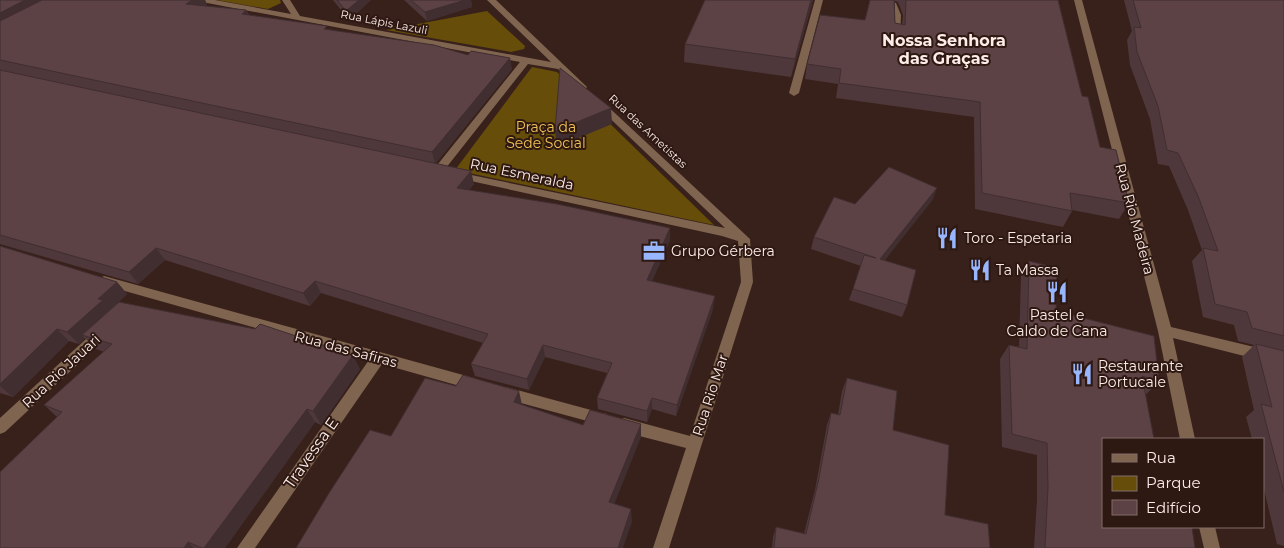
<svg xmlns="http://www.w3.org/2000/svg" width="1284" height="548" viewBox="0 0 1284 548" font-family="Montserrat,sans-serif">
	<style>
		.green { fill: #664d09 }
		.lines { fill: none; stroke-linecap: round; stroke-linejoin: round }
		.minor { fill: #7f644f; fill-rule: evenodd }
		.wall { fill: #4f383b; fill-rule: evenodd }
		.shaded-wall { fill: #402e30 }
		.building { fill: #5c4145; stroke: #402e30 }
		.labels { text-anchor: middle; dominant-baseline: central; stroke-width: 4; stroke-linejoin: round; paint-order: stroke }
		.far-street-label { font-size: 11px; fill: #fdece8; stroke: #2e1812 }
		.park-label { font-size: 14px; fill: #f1c255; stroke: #2e1812 }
		.street-label { font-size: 14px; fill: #fdece8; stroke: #2e1812 }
		.poi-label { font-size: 14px; fill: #fdece8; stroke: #2e1812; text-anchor: start }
		.far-district-label { font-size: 16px; font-weight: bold; fill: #fdece8; stroke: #2e1812 }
		.near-street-label { font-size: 16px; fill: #fdece8; stroke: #2e1812 }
	</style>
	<rect width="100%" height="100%" fill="#39211b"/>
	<g class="green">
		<polygon points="217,0 280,0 281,3 268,9"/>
		<polygon points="487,11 525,46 524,49 511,52 386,30"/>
		<polygon points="532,67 557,72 714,225 455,170"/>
	</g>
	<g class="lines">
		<g class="minor">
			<polygon points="198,0 215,0 291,14 282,0 290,0 300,16 551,62 487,0 496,0 587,87 585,89 579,89 558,69 528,64 442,173 438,174 433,171 434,169 520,62 202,2"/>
			<polygon points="815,0 823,0 799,93 794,96 789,93"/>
			<polygon points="872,0 885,0 896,3 901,15 900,38 893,36 893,15 890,7"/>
			<polygon points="1074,0 1082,0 1171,327 1284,354 1284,366 1173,338 1195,439 1180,439 1158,331"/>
			<polygon points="600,101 603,102 750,239 753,282 669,548 653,548 686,448 624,432 619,430 617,425 619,420 624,418 690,436 741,282 738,241 722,236 457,178 452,175 457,172 725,228 597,106 597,102"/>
			<polygon points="104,276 474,378 479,380 481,384 479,388 474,390 382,364 255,548 237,548 369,360 100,284 98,281 100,278"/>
			<polygon points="103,327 108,328 110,332 108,336 5,432 0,434 0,418 98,328"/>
			<polygon points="506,387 602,413 607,414 609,419 607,424 602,425 506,399 501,397 499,393 501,389"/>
			<polygon points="1199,527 1215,527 1220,548 1204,548"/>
		</g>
	</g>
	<g class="wall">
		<polygon points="0,0 205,0 207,5 205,6 246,10 249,15 328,29 512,69 435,164 474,184 469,190 670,240 652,281 713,309 676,416 652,409 647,422 598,409 597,398 607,373 545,357 529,390 475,376 471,364 483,343 321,293 310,306 165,260 138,284 0,244"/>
		<polygon points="333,0 371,0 349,20"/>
		<polygon points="404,0 471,0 472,7 427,21"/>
		<polygon points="705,0 813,0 791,77 684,62 685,44"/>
		<path d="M870,0H1058L1082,96L1100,147L1129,203L1119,219L1072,210V211L1063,227L975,209L974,117L836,98L838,84L805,79L807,64L865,20ZM895,1L898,2L903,15L902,25L895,23Z"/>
		<polygon points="1124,0 1284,0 1284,546 1277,544 1263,485 1263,439 1252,439 1246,417 1254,410 1242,357 1254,345 1238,341 1234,325 1203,317 1192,261 1202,250 1188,210 1169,166 1158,164 1150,119 1130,65 1127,40 1132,31"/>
		<polygon points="933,199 884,261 907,305 902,317 849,300 861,266 811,249 814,237 855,204"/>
		<polygon points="0,246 117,282 127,294 111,309 360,369 321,425 315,422 225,548 0,548 57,417 44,405 104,352 96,349 85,338 79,344 69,341 13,397 0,393"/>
		<polygon points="1029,261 1056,311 1159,381 1103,439 1195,548 1034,548 1037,500 1037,455 1002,447 1000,359 1009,345 1019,347 1021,275"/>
		<polygon points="847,378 893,430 945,515 990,548 772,548 773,537 776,527 804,534 815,490 827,425 831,413 838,415 842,391"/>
	</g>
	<g class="shaded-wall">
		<polygon points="25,0 53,0 0,28 0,13"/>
		<polygon points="192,0 205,0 207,5 191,15 186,4"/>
		<polygon points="359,0 371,0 349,20 346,11"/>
		<polygon points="465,0 471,0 472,7 427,21 425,12"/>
		<polygon points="811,0 813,0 791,77 795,59"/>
		<polygon points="246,10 251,21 242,14"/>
		<polygon points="510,58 512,69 435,164 432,152"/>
		<polygon points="611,108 612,124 557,147 555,131"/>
		<polygon points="471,171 474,184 460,200 457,188"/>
		<polygon points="937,188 933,199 876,271 880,259"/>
		<polygon points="670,228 670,240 647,292 647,280"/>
		<polygon points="156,248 165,260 138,284 129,272"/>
		<polygon points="315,281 321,293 310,306 303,293"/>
		<polygon points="117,282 127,294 82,335 85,338 79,344 67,332 98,299"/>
		<polygon points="715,296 713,309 676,416 677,405"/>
		<polygon points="57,329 69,341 13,397 0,386 0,384"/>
		<polygon points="543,345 545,357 529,390 527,379"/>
		<polygon points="353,355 360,369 321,425 313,411"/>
		<polygon points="519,391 522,405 517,417 514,402"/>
		<polygon points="652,398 652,409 647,422 647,411"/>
		<polygon points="307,409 315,422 225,548 204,548"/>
		<polygon points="641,424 641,437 610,515 609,502"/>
		<polygon points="631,509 632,522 623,548 618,548"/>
		<polygon points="188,542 194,548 184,548"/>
	</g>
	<g class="building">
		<polygon points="0,0 25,0 0,13"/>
		<polygon points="42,0 192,0 186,4 246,10 242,14 327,26 324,29 434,45 468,55 471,51 510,58 432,152 0,60 0,21"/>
		<polygon points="337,0 359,0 346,11"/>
		<polygon points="411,0 465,0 425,12"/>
		<polygon points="705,0 811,0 795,59 685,44"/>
		<polygon points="870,0 894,0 895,23 905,25 906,0 1058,0 1082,96 1088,97 1100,147 1116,150 1129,203 1070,193 1072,211 982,193 980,102 839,83 841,69 807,64 820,15 865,20"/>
		<polygon points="1133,0 1284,0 1284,336 1252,328 1247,312 1215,304 1203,248 1218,251 1198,196 1178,153 1167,150 1158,106 1137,52 1134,27 1141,28"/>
		<polygon points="560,68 611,108 555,131"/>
		<polygon points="0,70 471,171 457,188 557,204 670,228 647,280 715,296 677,405 652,398 647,411 597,398 612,363 543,345 527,379 471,364 488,334 315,281 303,293 156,248 129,272 0,235"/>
		<polygon points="889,167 937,188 880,259 916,270 907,305 853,289 864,255 876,258 814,237 834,197 855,204"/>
		<polygon points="0,246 117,282 98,299 103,300 67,332 57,329 0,384"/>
		<polygon points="1029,261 1057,268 1056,311 1154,336 1159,381 1142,376 1154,439 1103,439 1103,527 1192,527 1195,548 1045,548 1048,487 1047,443 1012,434 1009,345 1027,349"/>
		<polygon points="119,302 255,329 260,324 353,355 313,411 307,409 204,548 202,548 188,542 184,548 0,548 0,472 62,412 44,405 112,344 82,335"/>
		<polygon points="1256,344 1284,351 1284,492 1261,404 1272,407"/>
		<polygon points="463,375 519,391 514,402 583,425 590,410 641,424 609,502 631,509 618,548 296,548 329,493 370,430 391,436 425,378 456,386"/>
		<polygon points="847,378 897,391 893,430 949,445 945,515 988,524 990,548 774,548 776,527 806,534 819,478 831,413 840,415"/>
	</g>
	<defs>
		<g id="restaurant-bare" transform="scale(1.725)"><path d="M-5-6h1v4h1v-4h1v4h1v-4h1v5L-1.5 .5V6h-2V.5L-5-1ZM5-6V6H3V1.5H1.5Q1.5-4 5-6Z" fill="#98b6fd" stroke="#2e1812" stroke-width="2.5" paint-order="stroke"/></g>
		<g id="office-bare" transform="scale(1.725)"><path d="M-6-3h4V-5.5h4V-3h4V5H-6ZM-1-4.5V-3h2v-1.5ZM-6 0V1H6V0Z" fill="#98b6fd" stroke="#2e1812" stroke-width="2.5" paint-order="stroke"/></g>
	</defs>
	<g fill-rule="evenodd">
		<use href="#restaurant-bare" x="947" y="238"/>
		<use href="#office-bare" x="654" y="251"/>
		<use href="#restaurant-bare" x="980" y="270"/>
		<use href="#restaurant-bare" x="1057" y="292"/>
		<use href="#restaurant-bare" x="1082" y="374"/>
	</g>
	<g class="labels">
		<g class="far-street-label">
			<text transform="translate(384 22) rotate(11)">Rua Lápis Lazuli</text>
			<text transform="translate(648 131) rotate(43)">Rua das Ametistas</text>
		</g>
		<g class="park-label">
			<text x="546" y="127">Praça da<tspan x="546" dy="16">Sede Social</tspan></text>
		</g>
		<g class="street-label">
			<text transform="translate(522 174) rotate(12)">Rua Esmeralda</text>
			<text transform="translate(1135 219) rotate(75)">Rua Rio Madeira</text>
			<text transform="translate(346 349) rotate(15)">Rua das Safiras</text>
			<text transform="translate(61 371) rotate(-43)">Rua Rio Jauari</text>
			<text transform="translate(710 395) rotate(-72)">Rua Rio Mar</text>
		</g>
		<g class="poi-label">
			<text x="964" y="238">Toro - Espetaria</text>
			<text x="671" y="251">Grupo Gérbera</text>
			<text x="996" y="270">Ta Massa</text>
			<text x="1057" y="315" text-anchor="middle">Pastel e<tspan x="1057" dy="16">Caldo de Cana</tspan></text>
			<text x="1098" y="366">Restaurante<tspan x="1098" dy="16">Portucale</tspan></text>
		</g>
		<g class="far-district-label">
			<text x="944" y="40">Nossa Senhora<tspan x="944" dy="18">das Graças</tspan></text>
		</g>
		<g class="near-street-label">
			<text transform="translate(311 453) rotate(-55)">Travessa E</text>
		</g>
	</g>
	<rect x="1102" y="438" width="162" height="90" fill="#2e1812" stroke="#816d68"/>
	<rect x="1112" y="454" width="25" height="8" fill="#7f644f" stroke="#816d68"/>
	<text x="1146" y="463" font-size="15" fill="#fdece8">Rua</text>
	<rect x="1112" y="476" width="25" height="15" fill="#664d09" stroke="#816d68"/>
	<text x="1146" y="488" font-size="15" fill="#fdece8">Parque</text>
	<rect x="1112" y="500" width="25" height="15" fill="#5c4145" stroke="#816d68"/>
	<text x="1146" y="513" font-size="15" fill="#fdece8">Edifício</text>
</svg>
